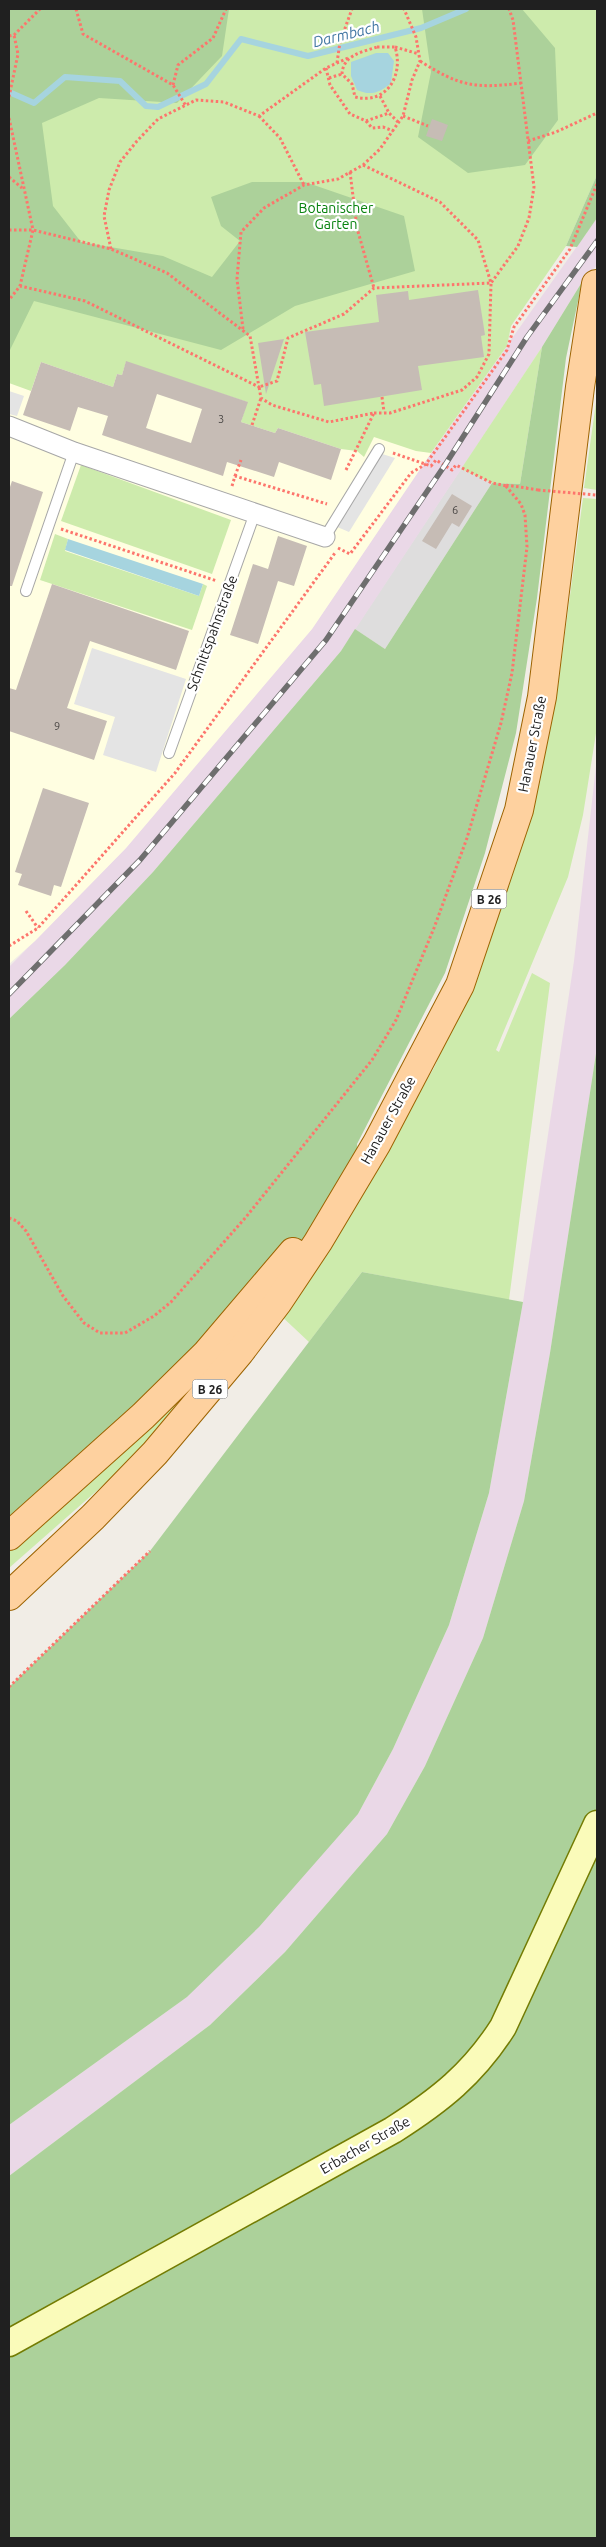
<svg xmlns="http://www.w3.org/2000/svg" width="606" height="2547" viewBox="0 0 606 2547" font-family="Ubuntu,sans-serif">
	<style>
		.residential { fill: #dedddd }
		.industrial { fill: #ead8e7 }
		.education { fill: #fffee1 }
		.grass { fill: #cdebac }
		.forest { fill: #acd19a }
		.parking { fill: #e4e4e4 }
		.water { fill: #a6d4df }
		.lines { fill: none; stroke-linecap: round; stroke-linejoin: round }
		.stream { stroke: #a6d4df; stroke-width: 6 }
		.building { fill: #c6bcb5; fill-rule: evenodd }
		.lane-casing { stroke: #a7a7a7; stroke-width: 12 }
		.street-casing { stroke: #a7a7a7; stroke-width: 21 }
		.secondary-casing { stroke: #737c03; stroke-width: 29 }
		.primary-casing { stroke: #9c6300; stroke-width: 30 }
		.path { stroke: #fd756c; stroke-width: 3; stroke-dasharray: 2.5 2.5; stroke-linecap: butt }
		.lane { stroke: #fff; stroke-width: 10 }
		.street { stroke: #fff; stroke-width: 19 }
		.secondary { stroke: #fafbba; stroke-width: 26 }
		.primary { stroke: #fed19f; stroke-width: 28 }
		.rail-casing { stroke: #6e6e6e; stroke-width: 5.5 }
		.rail { stroke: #fff; stroke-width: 4; stroke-dasharray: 11; stroke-linecap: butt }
		.path-bridge { stroke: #fd756c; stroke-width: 3; stroke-dasharray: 2.5 2.5; stroke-linecap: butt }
		.labels { text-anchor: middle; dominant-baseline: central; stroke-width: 4.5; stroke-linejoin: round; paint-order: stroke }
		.number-label { font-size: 11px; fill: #4a4745 }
		.shield { fill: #fff; stroke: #636363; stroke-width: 1 }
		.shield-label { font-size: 12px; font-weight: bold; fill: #202020 }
		.park-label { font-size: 14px; fill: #09830f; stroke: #fff }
		.street-label { font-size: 14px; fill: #202020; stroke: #fff }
		.water-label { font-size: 15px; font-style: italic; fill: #4377a3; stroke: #fff }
	</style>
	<rect width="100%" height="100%" fill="#f1ede6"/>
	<polygon class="residential" points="461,469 492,483 385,649 355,629"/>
	<g class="industrial">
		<polygon points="597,218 597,265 582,282 542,347 341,651 153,872 65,965 9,1019 9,967 126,848 312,629 431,453"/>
		<polygon points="597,757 597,1047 550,1353 524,1501 483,1638 425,1766 387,1834 285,1952 210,2025 9,2176 9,2125 187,1997 358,1814 393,1749 449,1625 489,1493 523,1302 574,961"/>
	</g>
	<polygon class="education" points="9,327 507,346 431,453 312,629 126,848 35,941 9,964"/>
	<g class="grass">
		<polygon points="9,9 597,9 597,175 566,246 511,326 507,346 431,453 416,451 374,437 364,457 357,451 341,449 278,428 275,433 241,422 247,402 126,362 122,375 117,374 113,387 41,362 31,391 9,383"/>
		<polygon points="542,347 520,484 492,483 461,469"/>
		<polygon points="597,395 597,490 584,488"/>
		<polygon points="81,465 231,520 212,574 61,521"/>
		<polygon points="583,498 597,499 597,727 583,815 568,877 496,1050 499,1052 532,973 550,983 509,1300 362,1272 309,1342 278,1313 371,1174 434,1068 477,972 544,749 558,686"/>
		<polygon points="55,534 68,539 65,551 199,596 203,584 207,586 192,630 40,580"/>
		<polygon points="216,1360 187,1403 117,1473 9,1568 9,1552 153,1427"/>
	</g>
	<g class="forest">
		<polygon points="9,9 229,9 222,56 177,103 99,98 42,123 53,206 81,242 163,256 212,277 240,241 221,226 211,197 252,182 305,182 404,216 415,271 295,306 221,350 34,301 9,352"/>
		<polygon points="422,9 522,9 555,48 558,120 525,165 468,173 418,137 431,72"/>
		<polygon points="597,175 597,218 577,247 566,246"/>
		<polygon points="582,282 566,358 537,598 516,733 485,853 445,973 357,1144 360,1172 264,1287 9,1522 9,1019 65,965 153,872 341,651 355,629 385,649 492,483 520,484 542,347"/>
		<polygon points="597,1047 597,2538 9,2538 9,2176 210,2025 285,1952 387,1834 425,1766 483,1638 524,1501 550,1353"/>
		<polygon points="362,1272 523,1302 489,1493 449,1625 393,1749 358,1814 259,1927 187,1997 9,2125 9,1687 150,1551"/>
	</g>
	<g class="parking">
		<polygon points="9,391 24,396 17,416 9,414"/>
		<polygon points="379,453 395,458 349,532 335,526"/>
		<polygon points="92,648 186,679 156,772 103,755 115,717 74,704"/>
	</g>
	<g class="water">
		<path d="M376,53H388L394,61L391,83C380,93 370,96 357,90L351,76V62Z"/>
		<polygon points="68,539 203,584 199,596 65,550"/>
	</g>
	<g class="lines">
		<polyline class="stream" points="9,92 34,103 65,77 120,81 146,106 158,107 206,84 241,39 308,56 421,28 466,9"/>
	</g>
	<g class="building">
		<polygon points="432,119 448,125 442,141 426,136"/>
		<polygon points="478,290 485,335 481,336 484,357 418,366 422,390 324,406 321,384 314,385 305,332 379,322 376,295 408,291 409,300"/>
		<polygon points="284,339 266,394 258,343"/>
		<path d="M126,361L248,402L241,422L275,433L278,428L341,449L331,480L279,462L274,477L227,462L223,476L102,435L108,416L78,407L70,431L23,415L41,362L113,387L117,374L122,375ZM157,394L202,409L191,443L146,428Z"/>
		<polygon points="12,481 43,492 12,586 9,586 9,490"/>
		<polygon points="452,494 472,506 459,527 452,523 436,549 422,541"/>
		<polygon points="278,536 307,546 294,586 278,581 258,644 230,635 253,564 268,569"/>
		<polygon points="52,584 189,631 176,670 90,641 67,708 107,721 94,760 9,731 9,688 16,690"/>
		<polygon points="43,788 89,803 61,887 54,885 51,896 18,885 22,874 15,872"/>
	</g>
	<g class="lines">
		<g class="lane-casing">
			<g id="lane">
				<polyline points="325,537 379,449"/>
				<polyline points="26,591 74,452"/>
				<polyline points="169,753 255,513"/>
			</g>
		</g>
		<g class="street-casing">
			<polyline id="street" points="9,426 74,452 325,537"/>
		</g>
		<g class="secondary-casing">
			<path id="secondary" d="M9,2343L393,2130C440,2100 473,2074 503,2027L597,1824"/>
		</g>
		<g class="primary-casing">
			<g id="primary">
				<polyline points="9,1536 143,1416 206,1354 293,1252"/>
				<polyline points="9,1596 93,1517 155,1453 240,1352 278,1302 318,1242 377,1143 460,985 519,810 542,697 580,387 596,284"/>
			</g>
		</g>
		<g class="path">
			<polyline points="76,9 83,34 173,85 186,106"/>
			<polyline points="9,36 14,35 40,9"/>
			<path d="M377,47H395C404,75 387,105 355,97L352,84L342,74C343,55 362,52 377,47Z"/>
			<polyline points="395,47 419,54"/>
			<path d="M420,61C459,86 475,89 521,83"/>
			<polyline points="337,63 340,42 352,9"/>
			<polyline points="326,68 330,85 350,114 366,121 389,113 398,122"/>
			<polyline points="329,78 342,74"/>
			<polyline points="173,85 178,65 213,38 226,9"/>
			<polyline points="380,96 389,113"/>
			<polyline points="9,97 18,54 14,35"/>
			<polyline points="259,116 280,138 304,185"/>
			<polyline points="403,116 428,126"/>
			<polyline points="9,118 33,230 20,286"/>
			<polyline points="366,121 372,128 383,127 393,131"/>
			<polyline points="528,141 556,132 597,113"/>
			<polyline points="363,165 440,202 478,240 491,283 489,354 477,377 462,390 390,413 374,413"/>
			<polyline points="350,172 357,228 374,288"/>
			<polyline points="9,177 22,188"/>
			<polyline points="9,230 33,230 111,249 167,273 250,336 259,387 85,301 20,286 9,300"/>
			<polyline points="111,249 104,216 109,190 120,162 137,141 158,119 196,100 224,102 259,116 326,68 348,58"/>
			<polyline points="243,329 237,279 241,232 264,208 304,185 338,179 363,165 380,149 403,116 412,80 420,61 416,37 404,9"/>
			<polyline points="382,397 384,412"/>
			<polyline points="252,425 261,398"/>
			<polyline points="393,453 431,466 436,460 452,470 456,465 492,483 507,486"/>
			<polyline points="346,470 374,413 329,422 272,405 261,398 259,387 277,381 288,338 344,314 374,288 491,283 518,246 529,218 534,187 513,20 509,9"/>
			<polyline points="235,476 241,460"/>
			<polyline points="232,486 235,476 327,504"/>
			<polyline points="526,488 538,490"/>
			<polyline points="596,495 597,495"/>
			<polyline points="61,529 217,581"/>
			<polyline points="338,548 350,554 411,473 426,464 507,350 514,327 570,249 597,184"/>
			<polyline points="26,911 38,928"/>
			<polyline points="9,946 38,928 175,773 335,553"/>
			<polyline points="9,1218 17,1221 26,1231 63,1296 84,1323 100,1333 125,1333 154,1316 171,1302 246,1217 372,1060 396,1020 434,928 467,838 501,723 512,673 527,547 525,515 521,504 505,485 527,488"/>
			<polyline points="9,1687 150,1551"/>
		</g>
		<use href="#lane" class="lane"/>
		<use href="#street" class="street"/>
		<use href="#secondary" class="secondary"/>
		<use href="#primary" class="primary"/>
		<g class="rail-casing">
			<polyline id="rail" points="9,994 140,860 326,640 445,465 527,337 597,241"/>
		</g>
		<use href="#rail" class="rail"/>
		<polyline class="path-bridge" points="538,490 596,495"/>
	</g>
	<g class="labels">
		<g class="number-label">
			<text x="221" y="419">3</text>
			<text x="455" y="510">6</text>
			<text x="57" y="726">9</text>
		</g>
		<g class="shield">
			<rect x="471.5" y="889.5" width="35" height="19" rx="4"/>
			<rect x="192.5" y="1379.5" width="35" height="19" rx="4"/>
		</g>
		<g class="shield-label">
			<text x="489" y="899">B 26</text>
			<text x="210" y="1389">B 26</text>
		</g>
		<g class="park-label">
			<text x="336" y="208">Botanischer<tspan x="336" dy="16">Garten</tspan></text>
		</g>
		<g class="street-label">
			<text transform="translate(212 633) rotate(-70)">Schnittspahnstraße</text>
			<text transform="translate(532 744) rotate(-79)">Hanauer Straße</text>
			<text transform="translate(388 1120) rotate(-61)">Hanauer Straße</text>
			<text transform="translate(365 2145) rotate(-30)">Erbacher Straße</text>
		</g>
		<g class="water-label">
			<text transform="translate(346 34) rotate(-14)">Darmbach</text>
		</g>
	</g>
	<rect width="606" height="2547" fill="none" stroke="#202020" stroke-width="20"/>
</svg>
